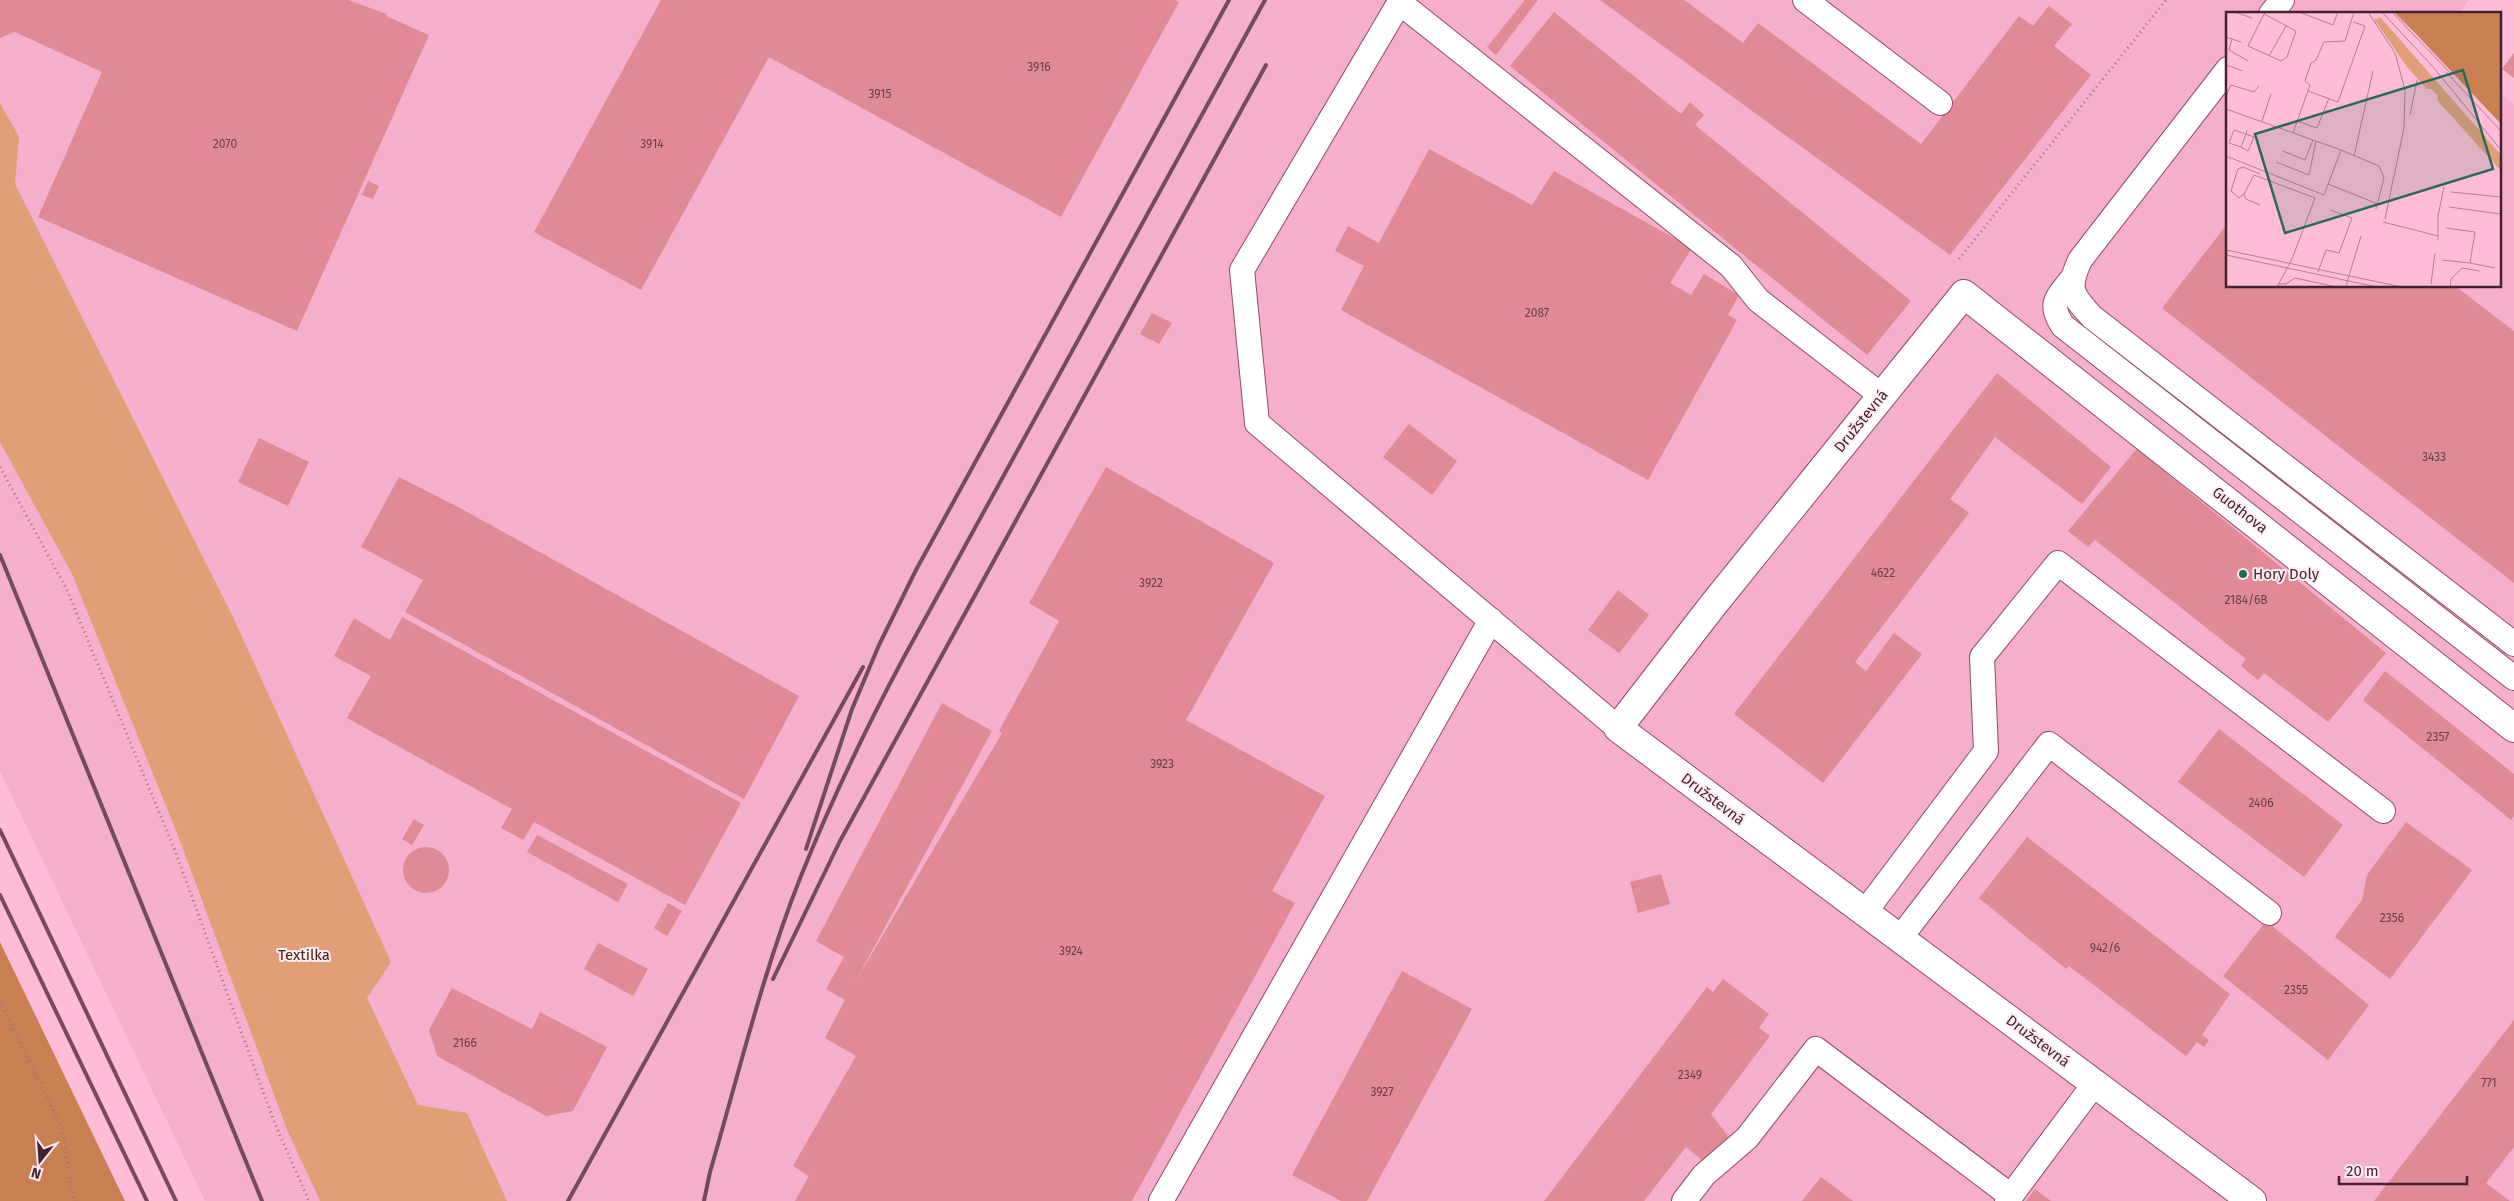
<svg xmlns="http://www.w3.org/2000/svg" width="2514" height="1201" viewBox="0 0 2514 1201" font-family="'Fira Sans',sans-serif">
	<style>
		.built { fill: #f5aecc }
		.green { fill: #e19f77 }
		.forest { fill: #c97f51 }
		.building { fill: #df8a94 }
		.lines { fill: none; stroke-linecap: round; stroke-linejoin: round }
		.service-casing { stroke: #924a6c; stroke-width: 26 }
		.minor-casing { stroke: #924a6c; stroke-width: 30 }
		.path { stroke: #9f6f83; stroke-width: 3; stroke-dasharray: 1 4; stroke-linecap: butt }
		.service { stroke: #fff; stroke-width: 24 }
		.minor { stroke: #fff; stroke-width: 28 }
		.rail { stroke: #744b5c; stroke-width: 4 }
		.poi-dot { fill: #296957; stroke: #ffedf4; stroke-width: 2 }
		.labels { text-anchor: middle; dominant-baseline: central; stroke-width: 4; stroke-linejoin: round; paint-order: stroke }
		.number-label { font-size: 12px; fill: #6a3d4a }
		.street-label { font-size: 15px; fill: #432331; stroke: #ffedf4 }
		.poi-label { font-size: 15px; fill: #432331; stroke: #ffedf4; text-anchor: start }
		.park-label { font-size: 15px; fill: #40220e; stroke: #ffedf4 }
		.inset-road { fill: none; stroke: #b37f95; stroke-width: 1 }
		.view { fill: #296957; fill-opacity: 0.15; stroke: #296957; stroke-width: 2.5 }
		.inset-edge { fill: none; stroke: #432331; stroke-width: 2.5 }
	</style>
	<rect width="100%" height="100%" fill="#febcd7"/>
	<polygon class="built" points="0,0 2469,0 2459,14 2228,14 2228,286 2500,286 2500,93 2514,104 2514,1201 205,1201 0,771"/>
	<polygon class="green" points="0,103 19,137 15,184 233,617 391,962 367,998 418,1105 467,1113 507,1201 320,1201 288,1132 177,833 72,574 0,442"/>
	<polygon class="forest" points="0,942 125,1201 0,1201"/>
	<g class="building">
		<polygon points="0,0 348,0 387,14 386,16 429,35 297,331 38,217 102,72 15,32 0,38"/>
		<polygon points="661,0 1175,0 1179,2 1061,217 769,57 641,290 534,232"/>
		<polygon points="1525,0 1538,0 1496,55 1487,47"/>
		<polygon points="1600,0 1684,0 1743,43 1758,23 1921,144 2019,16 2033,26 2049,6 2072,24 2054,46 2091,75 1950,255"/>
		<polygon points="1554,12 1681,114 1690,102 1704,115 1695,125 1911,301 1867,355 1510,66"/>
		<polygon points="2514,53 2514,78 2502,69"/>
		<polygon points="1429,149 1532,205 1554,171 1692,248 1670,283 1691,295 1704,274 1739,295 1728,315 1737,320 1648,480 1341,310 1364,266 1335,251 1348,226 1379,243"/>
		<polygon points="368,181 379,186 373,199 362,195"/>
		<polygon points="2228,223 2228,286 2455,286 2514,331 2514,583 2162,308"/>
		<polygon points="1152,313 1172,323 1159,344 1140,334"/>
		<polygon points="1997,373 2111,467 2082,504 1995,437 1950,499 1969,513 1855,662 1866,671 1894,633 1922,654 1823,783 1734,714"/>
		<polygon points="1409,424 1457,461 1432,495 1383,457"/>
		<polygon points="259,438 309,462 288,506 238,482"/>
		<polygon points="2140,445 2157,460 2154,463 2386,653 2328,722 2264,673 2258,680 2241,666 2246,659 2095,540 2088,547 2068,531"/>
		<polygon points="1106,467 1274,563 1186,720 1325,796 1272,891 1295,903 1132,1201 795,1201 809,1176 793,1166 856,1056 825,1038 845,1000 826,989 844,957 816,941 942,703 992,731 854,984 1002,733 999,731 1059,621 1029,603"/>
		<polygon points="399,477 460,508 799,696 744,799 405,612 423,580 361,547"/>
		<polygon points="1618,590 1649,615 1619,653 1588,630"/>
		<polygon points="402,617 741,803 685,905 534,822 523,840 501,828 512,809 347,718 371,676 334,656 354,618 390,640"/>
		<polygon points="2385,671 2514,774 2514,816 2511,820 2363,700"/>
		<polygon points="2219,729 2343,825 2304,877 2178,782"/>
		<polygon points="414,819 424,825 412,845 402,839"/>
		<polygon points="2406,822 2472,870 2390,979 2335,937 2362,900 2367,875"/>
		<polygon points="537,835 628,884 618,902 527,852"/>
		<polygon points="2027,837 2230,994 2202,1035 2209,1040 2204,1047 2197,1042 2186,1056 2069,966 2066,969 1979,898"/>
		<circle cx="426" cy="870" r="23"/>
		<polygon points="1661,874 1670,904 1638,913 1630,882"/>
		<polygon points="668,903 682,911 667,936 654,928"/>
		<polygon points="2266,921 2369,1005 2328,1060 2223,976"/>
		<polygon points="598,943 648,969 633,996 584,969"/>
		<polygon points="1402,971 1472,1009 1367,1201 1341,1201 1292,1175"/>
		<polygon points="1723,979 1769,1014 1759,1028 1770,1036 1711,1114 1731,1140 1703,1161 1686,1147 1644,1201 1544,1201 1707,987 1713,992"/>
		<polygon points="452,988 532,1029 540,1012 607,1047 573,1111 546,1116 437,1056 429,1030"/>
		<polygon points="2514,1020 2514,1147 2486,1183 2510,1201 2374,1201"/>
		<polygon points="1821,1177 1853,1201 1802,1201"/>
		<polygon points="2035,1189 2051,1201 2026,1201"/>
	</g>
	<g class="lines">
		<g class="service-casing">
			<g id="service">
				<polyline points="1401,0 1242,270 1257,423 1618,728"/>
				<polyline points="1805,0 1940,103"/>
				<polyline points="1399,2 1731,266 1758,300 1882,396"/>
				<polyline points="2271,14 2282,0"/>
				<path d="M2228,69L2080,260C2067,289 2071,294 2092,317L2514,644"/>
				<path d="M2071,280C2057,298 2048,304 2063,326L2514,678"/>
				<polyline points="1865,912 1986,751 1982,657 2058,563 2383,811"/>
				<polyline points="1900,938 2049,744 2269,913"/>
				<polyline points="1161,1201 1491,620"/>
				<polyline points="1684,1201 1704,1175 1747,1138 1816,1049 2011,1196"/>
				<polyline points="2007,1201 2095,1083"/>
			</g>
		</g>
		<g class="minor-casing">
			<polyline id="minor" points="2252,1201 1618,728 1713,605 1964,294 2514,728"/>
		</g>
		<g class="path">
			<polyline points="1959,259 2166,0"/>
			<polyline points="0,467 67,590 174,848 275,1124 309,1201"/>
			<polyline points="0,1002 63,1130 72,1194 76,1201"/>
		</g>
		<use href="#service" class="service"/>
		<use href="#minor" class="minor"/>
		<g class="rail">
			<polyline points="0,555 262,1201"/>
			<polyline points="0,830 176,1201"/>
			<polyline points="806,849 852,709 879,645 916,570 1229,0"/>
			<polyline points="0,895 147,1201"/>
			<polyline points="773,979 840,841 1266,65"/>
			<polyline points="568,1201 863,667"/>
			<path d="M704,1201L710,1172C739,1073 763,971 801,876C831,801 866,728 904,657L1265,0"/>
		</g>
	</g>
	<circle class="poi-dot" cx="2243" cy="574" r="5"/>
	<g class="labels">
		<g class="number-label">
			<text x="1039" y="67">3916</text>
			<text x="880" y="94">3915</text>
			<text x="225" y="144">2070</text>
			<text x="652" y="144">3914</text>
			<text x="1537" y="313">2087</text>
			<text x="2434" y="457">3433</text>
			<text x="1883" y="573">4622</text>
			<text x="1151" y="583">3922</text>
			<text x="2246" y="600">2184/6B</text>
			<text x="2438" y="737">2357</text>
			<text x="1162" y="764">3923</text>
			<text x="2261" y="803">2406</text>
			<text x="2392" y="918">2356</text>
			<text x="2105" y="948">942/6</text>
			<text x="1071" y="951">3924</text>
			<text x="2296" y="990">2355</text>
			<text x="465" y="1043">2166</text>
			<text x="1690" y="1075">2349</text>
			<text x="2489" y="1083">771</text>
			<text x="1382" y="1092">3927</text>
		</g>
		<g class="street-label">
			<text transform="translate(1861 421) rotate(-51)">Družstevná</text>
			<text transform="translate(2240 510) rotate(38)">Guothova</text>
			<text transform="translate(1713 799) rotate(37)">Družstevná</text>
			<text transform="translate(2038 1041) rotate(37)">Družstevná</text>
		</g>
		<g class="poi-label">
			<text x="2253" y="574">Hory Doly</text>
		</g>
		<g class="park-label">
			<text x="304" y="955">Textilka</text>
		</g>
	</g>
	<g transform="translate(2226 12)">
		<rect width="275" height="275" fill="#febcd7"/>
		<path d="M155,6L275,143V159L211,88L212,84L205,77H201L181,55L148,7Z" fill="#e19f77"/>
		<path d="M168,0H275V112L190,22Z" fill="#c97f51"/>
		<path class="inset-road" d="M9,0L26,6M73,0L107,13L112,0M142,0L169,41L179,78L178,116L159,207M156,0L208,56L275,138M166,0L226,63M38,2L70,19L61,45L55,49L22,34L39,0M0,25L15,30M6,27L3,38L22,49M43,44L60,14M0,53L17,59M220,60L275,119M82,79L112,90L139,14L127,10M0,84L5,73L28,80L33,74M0,97L115,138L98,183L0,144M184,103L191,68M36,109L45,82M71,109L91,116L103,86M67,121L84,73L79,69L85,51L90,48L98,30L119,29L128,0M15,135L22,139L28,125L20,122L8,118L3,131L15,135L20,122L21,118M115,138L153,154L158,166L150,197M57,139L79,148L87,128M128,144L147,59M50,150L83,163L90,129M102,172L152,192M225,180L275,185M18,182L13,186L5,179L12,157L17,155L34,162M34,193L20,187L18,182L28,163L89,186L66,247L51,275M223,195L275,202M157,210L212,224M212,228V204L218,175M0,238L176,275M0,243L151,275M216,248L244,251L249,220L220,216M244,251L269,256M92,260L100,238L113,241L126,206L104,198M53,272H60L69,266L106,274M205,272L209,241M120,274L135,224M224,275L225,267L236,256L254,259"/>
		<path class="view" d="M237,58L267,157L59,221L29,122Z"/>
		<rect width="275" height="275" class="inset-edge"/>
	</g>
	<g transform="translate(40 1161) rotate(197)" stroke="#ffedf4" stroke-width="4" paint-order="stroke">
	<path d="M0-4L9 19L0 12L-9 19Z" fill="#432331"/>
	<text y="-8" font-size="14" font-weight="bold" text-anchor="middle" fill="#432331">N</text>
	</g>
	<path d="M2339 1176v8h128v-8" fill="none" stroke="#432331" stroke-width="2.5"/>
	<text x="2346" y="1176" font-size="15" fill="#432331" stroke="#ffedf4" stroke-width="4" paint-order="stroke">20 m</text>
</svg>
